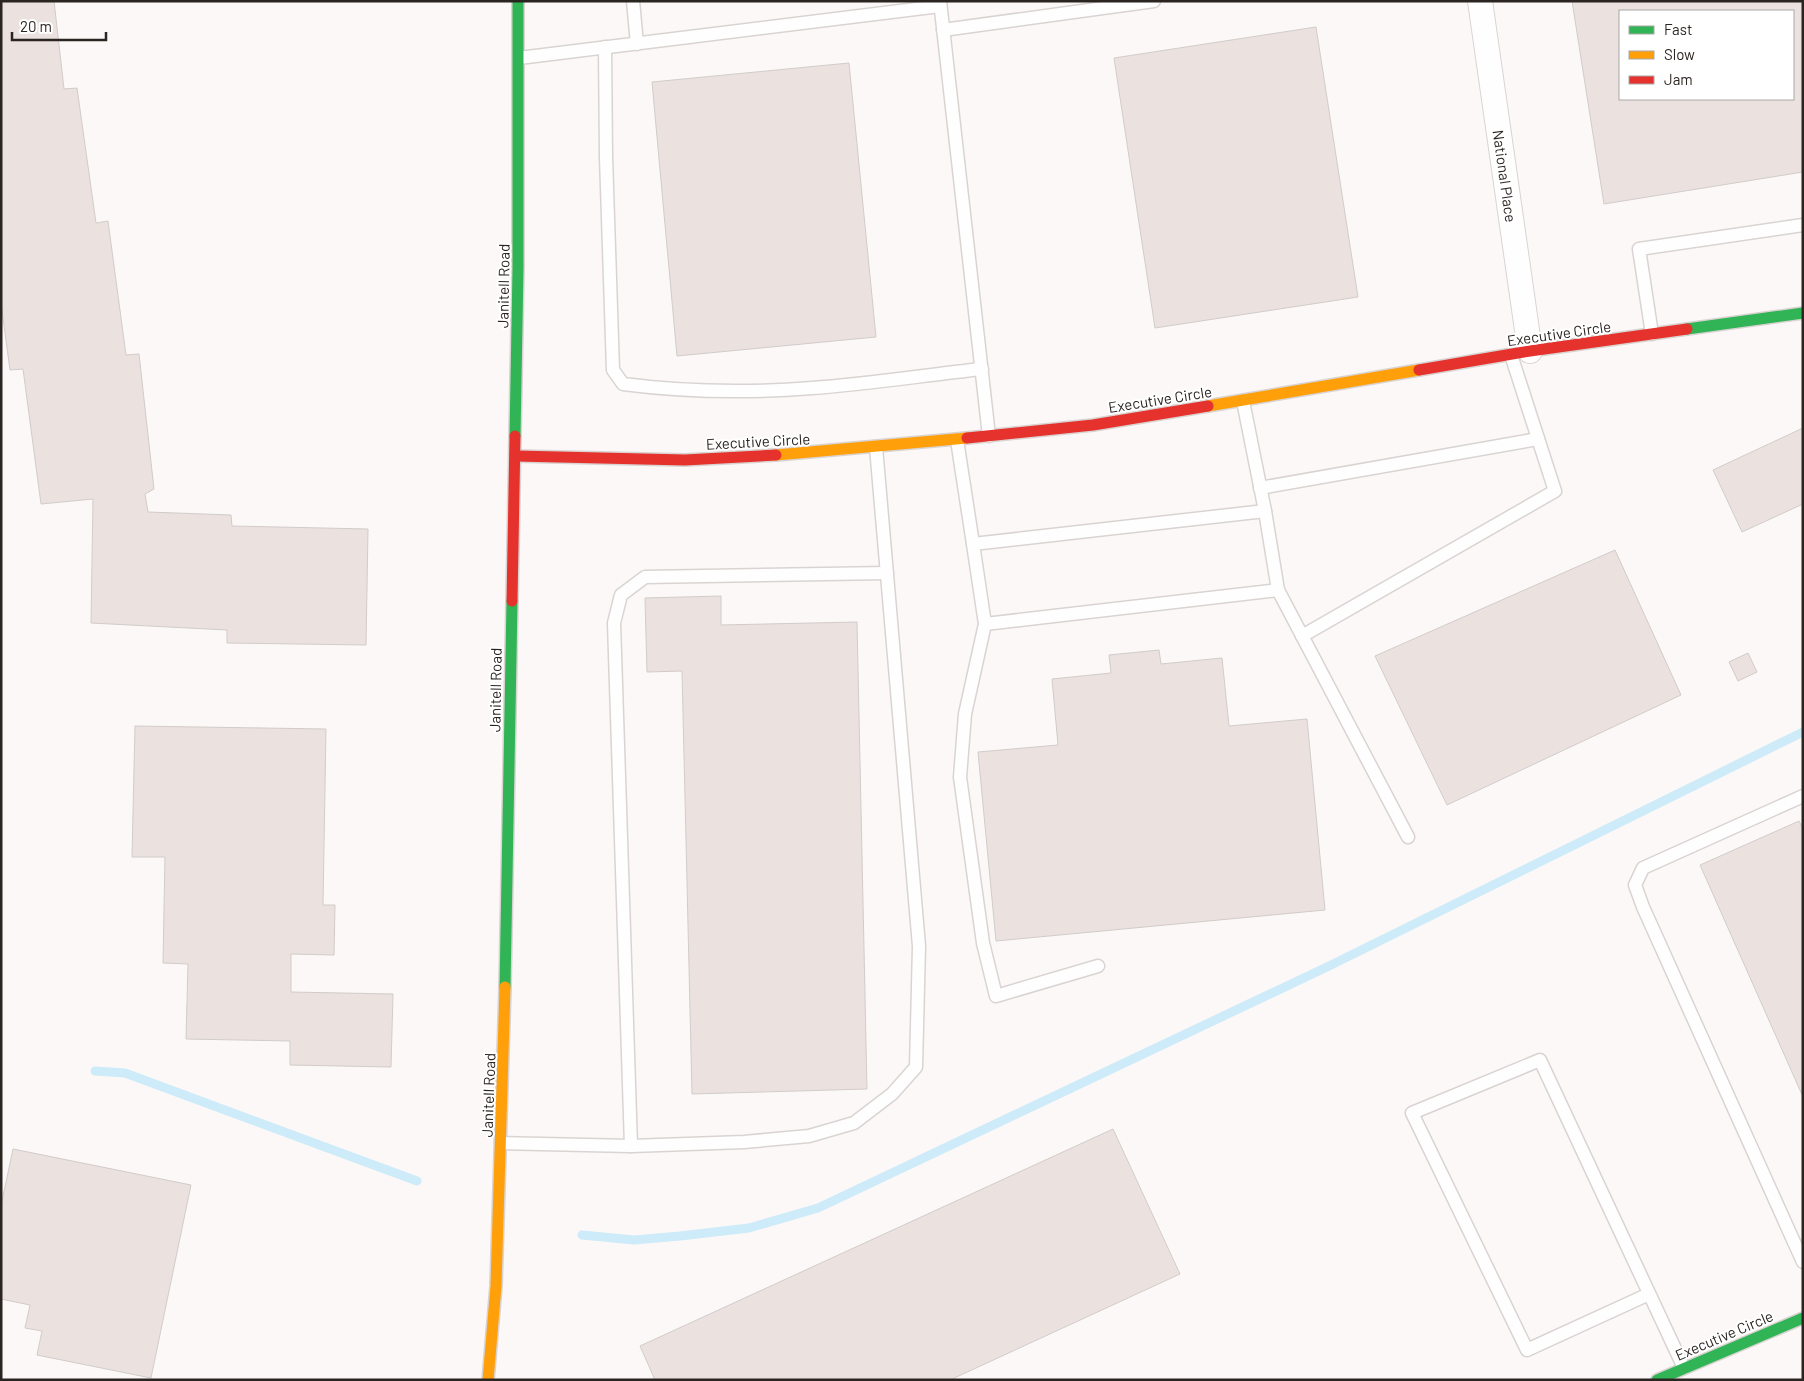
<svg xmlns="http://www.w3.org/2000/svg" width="1804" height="1381" viewBox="0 0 1804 1381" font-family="Barlow,sans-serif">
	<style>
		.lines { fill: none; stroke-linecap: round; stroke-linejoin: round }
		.stream { stroke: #cdebf8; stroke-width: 9 }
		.building { fill: #ebe1de; stroke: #d1ccca; fill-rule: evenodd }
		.lane-casing { stroke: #d9d4d2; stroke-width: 15 }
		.street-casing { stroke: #d9d4d2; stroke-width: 26 }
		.fast-casing { stroke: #d9d4d2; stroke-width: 14 }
		.slow-casing { stroke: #d9d4d2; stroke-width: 14 }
		.jam-casing { stroke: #d9d4d2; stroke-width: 14 }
		.lane { stroke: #fffefe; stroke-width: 12 }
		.street { stroke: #fffefe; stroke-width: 24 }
		.fast { stroke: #30b455; stroke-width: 11 }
		.slow { stroke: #ff9f0a; stroke-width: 11 }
		.jam { stroke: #e5322d; stroke-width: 11 }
		.labels { text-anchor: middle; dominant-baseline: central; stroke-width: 4; stroke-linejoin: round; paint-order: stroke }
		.street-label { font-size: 15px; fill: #2b2522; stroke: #fff }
	</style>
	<rect width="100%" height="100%" fill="#fcf8f7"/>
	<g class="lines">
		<g class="stream">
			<polyline points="95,1071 125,1073 417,1181"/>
			<polyline points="582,1235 634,1240 680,1236 749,1228 818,1208 1329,966 1803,732"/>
		</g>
	</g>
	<g class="building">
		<polygon points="1,1 54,1 64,89 77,88 96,223 108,221 126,355 139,354 154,489 145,494 148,512 231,515 232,526 368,529 366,645 227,643 227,630 91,623 93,499 41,504 23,369 10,370 1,303"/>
		<path d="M1572,1H1803V172L1604,204ZM1620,11H1793V99H1620Z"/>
		<polygon points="1316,27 1358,297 1155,328 1114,58"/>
		<polygon points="849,63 876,337 677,356 652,82"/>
		<polygon points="1803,428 1803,504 1742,532 1713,470"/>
		<polygon points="1615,550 1681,695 1447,805 1375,656"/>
		<polygon points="721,596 721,625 857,622 867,1089 692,1094 682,671 647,672 645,598"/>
		<polygon points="1159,650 1161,664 1222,658 1229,726 1307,719 1325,910 996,941 978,752 1058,745 1052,679 1111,673 1109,655"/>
		<polygon points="1748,653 1757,672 1738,681 1729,662"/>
		<polygon points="135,726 326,729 323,905 335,905 334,955 291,954 291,992 393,994 391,1067 290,1065 290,1041 186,1039 188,964 163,963 165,857 132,857"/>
		<polygon points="1799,821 1803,829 1803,1097 1700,865"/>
		<polygon points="1113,1129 1180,1274 950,1380 655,1380 640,1346"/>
		<polygon points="13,1149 191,1185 151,1378 37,1355 42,1331 25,1328 30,1305 1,1299 1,1206"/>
	</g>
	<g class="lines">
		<g class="lane-casing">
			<g id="lane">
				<polyline points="633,1 637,44"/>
				<polyline points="940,1 989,436"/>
				<polyline points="943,30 1154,1"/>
				<path d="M605,47L606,157L613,370L623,384C685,392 749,393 812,388C869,384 925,375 982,369"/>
				<polyline points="519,58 940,6"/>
				<polyline points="1652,334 1639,249 1803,225"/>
				<polyline points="957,440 973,544 1265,511 1243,401"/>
				<polyline points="1260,488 1538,439"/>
				<polyline points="973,544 985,624 1278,590 1265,511"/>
				<polyline points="1278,590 1408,837"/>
				<polyline points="985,624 965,714 960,777 983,943 996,996 1098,966"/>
				<polyline points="1302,636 1555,491 1511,355"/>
				<polyline points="1803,796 1643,868 1635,885 1643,907 1803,1262"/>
				<polyline points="501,1143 631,1146 744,1142 809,1136 854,1123 892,1094 916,1067 919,946 876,447"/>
				<polyline points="631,1146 614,623 621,595 645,577 887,573"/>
				<polyline points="1649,1294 1527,1350 1412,1113 1540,1060 1684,1368"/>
			</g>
		</g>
		<g class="street-casing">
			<polyline id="street" points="1480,1 1530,351"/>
		</g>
		<g class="fast-casing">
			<g id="fast">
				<polyline points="1687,329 1803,313"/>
				<polyline points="515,436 518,268 518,1"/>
				<polyline points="505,987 512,601"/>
				<polyline points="1657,1380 1803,1318"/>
			</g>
		</g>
		<g class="slow-casing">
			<g id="slow">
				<polyline points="1208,406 1419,370"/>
				<polyline points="776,455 967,438"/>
				<polyline points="488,1380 496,1286 505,987"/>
			</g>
		</g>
		<g class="jam-casing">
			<g id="jam">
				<polyline points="1419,370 1530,351 1687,329"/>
				<polyline points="967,438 1093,425 1208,406"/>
				<polyline points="516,456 685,460 776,455"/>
				<polyline points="512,601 515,436"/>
			</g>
		</g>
		<use href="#lane" class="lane"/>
		<use href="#street" class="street"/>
		<use href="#fast" class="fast"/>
		<use href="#slow" class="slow"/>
		<use href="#jam" class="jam"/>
	</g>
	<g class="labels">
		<g class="street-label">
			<text transform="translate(1505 176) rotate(82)">National Place</text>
			<text transform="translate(503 286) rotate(-89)">Janitell Road</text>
			<text transform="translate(1559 333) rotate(-8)">Executive Circle</text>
			<text transform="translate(1160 399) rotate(-9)">Executive Circle</text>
			<text transform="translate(758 441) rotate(-3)">Executive Circle</text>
			<text transform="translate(495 690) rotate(-89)">Janitell Road</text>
			<text transform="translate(488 1095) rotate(-88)">Janitell Road</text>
			<text transform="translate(1724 1335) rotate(-23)">Executive Circle</text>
		</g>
	</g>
	<rect width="1804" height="1381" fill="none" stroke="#2b2522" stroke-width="5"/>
	<rect x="1619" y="10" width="175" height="90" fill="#ffffff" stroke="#aaa8a7"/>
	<rect x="1629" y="26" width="25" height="8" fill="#30b455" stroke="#aaa8a7"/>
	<text x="1664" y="35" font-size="15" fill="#2b2522">Fast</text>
	<rect x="1629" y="51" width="25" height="8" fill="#ff9f0a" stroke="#aaa8a7"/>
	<text x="1664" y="60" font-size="15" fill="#2b2522">Slow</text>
	<rect x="1629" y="76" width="25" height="8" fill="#e5322d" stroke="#aaa8a7"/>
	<text x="1664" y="85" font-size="15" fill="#2b2522">Jam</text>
	<path d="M12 32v8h94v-8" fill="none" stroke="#2b2522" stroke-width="2.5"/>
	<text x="20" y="32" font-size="15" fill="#2b2522" stroke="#ffffff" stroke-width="4" paint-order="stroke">20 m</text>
</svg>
